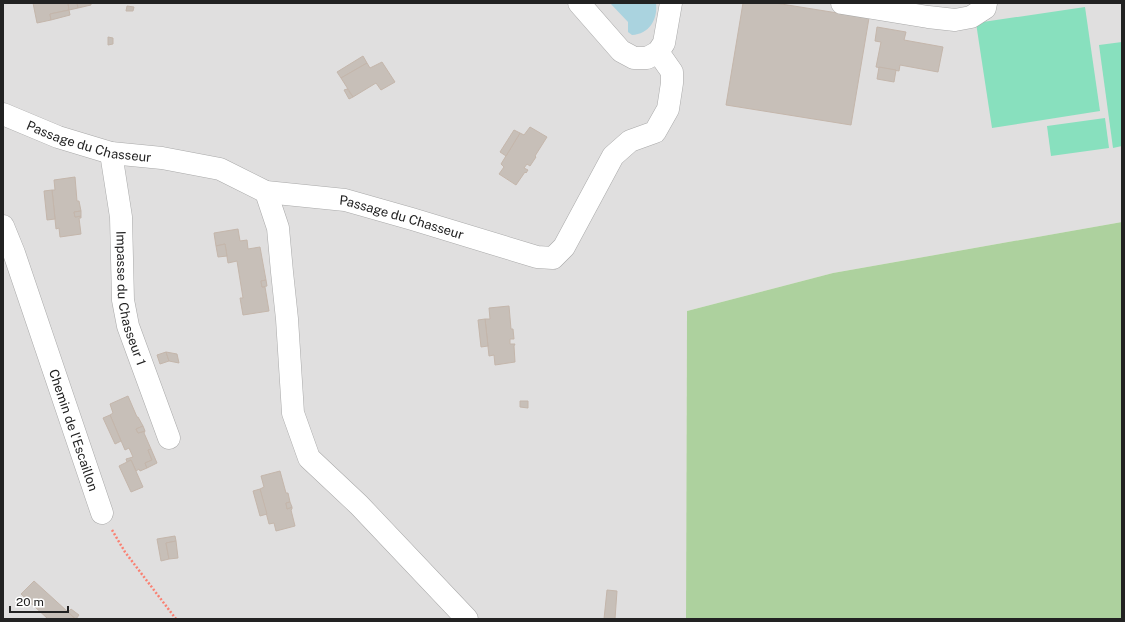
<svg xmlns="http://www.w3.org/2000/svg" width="1125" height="622" viewBox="0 0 1125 622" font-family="'Public Sans',sans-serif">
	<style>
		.residential { fill: #e0dfdf }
		.forest { fill: #add19e }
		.pitch { fill: #88e0be }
		.water { fill: #aad3df }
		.building { fill: #c7bfb8; stroke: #c4b6ab }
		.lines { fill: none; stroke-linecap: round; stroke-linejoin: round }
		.minor-casing { stroke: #a9a9a9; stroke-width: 23 }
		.path { stroke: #fa8072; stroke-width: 2.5; stroke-dasharray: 2 2; stroke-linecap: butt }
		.minor { stroke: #fff; stroke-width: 22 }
		.labels { text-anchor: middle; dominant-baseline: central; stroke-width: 3.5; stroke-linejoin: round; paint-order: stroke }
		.street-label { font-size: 13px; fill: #222; stroke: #fff }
	</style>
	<rect width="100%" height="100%" fill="#f2efe9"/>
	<polygon class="residential" points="3,3 1122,3 1122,222 833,273 687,311 686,619 3,619"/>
	<polygon class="forest" points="1122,222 1122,619 686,619 687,311 833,273"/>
	<g class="pitch">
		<polygon points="1085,7 1100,111 992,128 976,23"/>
		<polygon points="1122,42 1122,146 1113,148 1099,45"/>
		<polygon points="1105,118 1109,148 1051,156 1047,126"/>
	</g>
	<path class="water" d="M610,3H656C658,20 649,34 632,35L628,32V22Z"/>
	<g class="building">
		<polygon points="33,3 68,3 69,10 50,14 51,20 37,23"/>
		<polygon points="68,3 77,3 78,8 69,10"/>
		<polygon points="77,3 91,3 91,5 78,8"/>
		<polygon points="743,3 775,3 869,18 851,125 726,105"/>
		<polygon points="127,6 134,7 133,11 126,11"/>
		<polygon points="69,10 70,15 51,20 50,14"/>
		<polygon points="877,27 906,32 904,40 943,47 938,72 900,65 899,71 876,67 881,42 875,41"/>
		<polygon points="108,37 113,38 113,44 108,45"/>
		<polygon points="363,56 367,63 341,78 337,72"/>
		<polygon points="382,62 395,82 381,90 376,83 353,97 341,78 367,63 370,68"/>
		<polygon points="879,67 896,70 894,82 877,79"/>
		<polygon points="347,89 353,97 349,99 344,90"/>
		<polygon points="530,127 547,137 535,156 536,157 530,166 527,164 524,168 528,170 526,173 525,172 516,185 499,174 504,167 501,164 520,133 524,135"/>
		<polygon points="514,130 520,133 506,156 500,152"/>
		<polygon points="75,177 77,201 79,201 81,211 74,212 75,217 81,216 81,218 79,218 81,234 60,237 59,228 56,229 55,219 52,190 55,190 54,180"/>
		<polygon points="52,190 55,219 47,220 44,191"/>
		<polygon points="81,211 81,216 75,217 74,212"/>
		<polygon points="238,229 240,241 247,240 248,249 260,247 266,280 261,281 262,287 265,287 269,311 243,315 240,298 243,298 237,261 228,263 225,244 216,246 214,233"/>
		<polygon points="225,244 227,256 218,257 216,246"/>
		<polygon points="266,280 267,286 262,287 261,281"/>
		<polygon points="509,306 511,329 513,329 514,339 510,339 510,344 515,344 514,346 515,362 495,365 494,355 489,356 485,319 490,319 489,308"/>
		<polygon points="485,319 488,346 481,347 478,320"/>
		<polygon points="166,352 169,361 160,364 157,355"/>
		<polygon points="166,352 177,354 179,363 169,361"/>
		<polygon points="128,396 137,417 138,417 143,426 136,429 138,433 145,431 144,433 151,449 148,450 152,460 145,463 147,468 140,471 139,469 136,471 131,460 127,462 126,459 133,457 129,448 125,450 110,415 113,413 110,404"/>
		<polygon points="520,401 528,401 528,408 520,407"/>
		<polygon points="110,415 121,441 115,444 103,418"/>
		<polygon points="143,426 145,431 138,433 136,429"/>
		<polygon points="151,449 157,463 147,468 145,463 152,460 148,450"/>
		<polygon points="131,460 143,487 131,492 119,466"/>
		<polygon points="280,471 286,493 288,493 290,502 286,503 287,509 292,507 292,509 291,510 295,526 276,531 274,523 269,524 260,489 264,487 261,476"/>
		<polygon points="260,489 267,514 260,516 253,491"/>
		<polygon points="290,502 292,507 287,509 286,503"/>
		<polygon points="175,536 176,541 166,543 169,559 161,561 157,539"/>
		<polygon points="176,541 178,558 169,559 166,543"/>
		<polygon points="34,581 68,612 75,619 48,619 21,594"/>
		<polygon points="607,590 617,591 615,619 600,619 604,619"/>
		<polygon points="71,609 79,615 76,619 68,612"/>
	</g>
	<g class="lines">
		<g class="minor-casing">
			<g id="minor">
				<polyline points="579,3 621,51 634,58 647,58 658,52 664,43 671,3"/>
				<polyline points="842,3 928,17 955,20 971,17 985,8 986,3"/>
				<path id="s1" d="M3,114L58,137L111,153L162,158L220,169L266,192L345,200L412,219L537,257L553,258L564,247L613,156L630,141L655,132L668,109L672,83V72L658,52"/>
				<path id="s2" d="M111,153L121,217L123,300L128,326L169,438"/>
				<polyline points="266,192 278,228 282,272 287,319 293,413 309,458 359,505 467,619"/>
				<path id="s3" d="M3,226L14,253L102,513"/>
			</g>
		</g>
		<polyline class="path" points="112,530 125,552 176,619"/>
		<use href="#minor" class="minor"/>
	</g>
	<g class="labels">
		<g class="street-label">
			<text stroke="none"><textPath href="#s1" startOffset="91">Passage du Chasseur</textPath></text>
			<text stroke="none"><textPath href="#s1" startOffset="415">Passage du Chasseur</textPath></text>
			<text stroke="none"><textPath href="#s2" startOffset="147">Impasse du Chasseur 1</textPath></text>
			<text stroke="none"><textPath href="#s3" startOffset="216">Chemin de l'Escaillon</textPath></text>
		</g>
	</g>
	<rect width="1125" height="622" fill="none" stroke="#222222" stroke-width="8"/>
	<path d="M10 606v6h58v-6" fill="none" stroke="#222222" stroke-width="2"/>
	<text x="16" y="606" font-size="12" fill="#222222" stroke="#ffffff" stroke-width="3" paint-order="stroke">20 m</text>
</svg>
